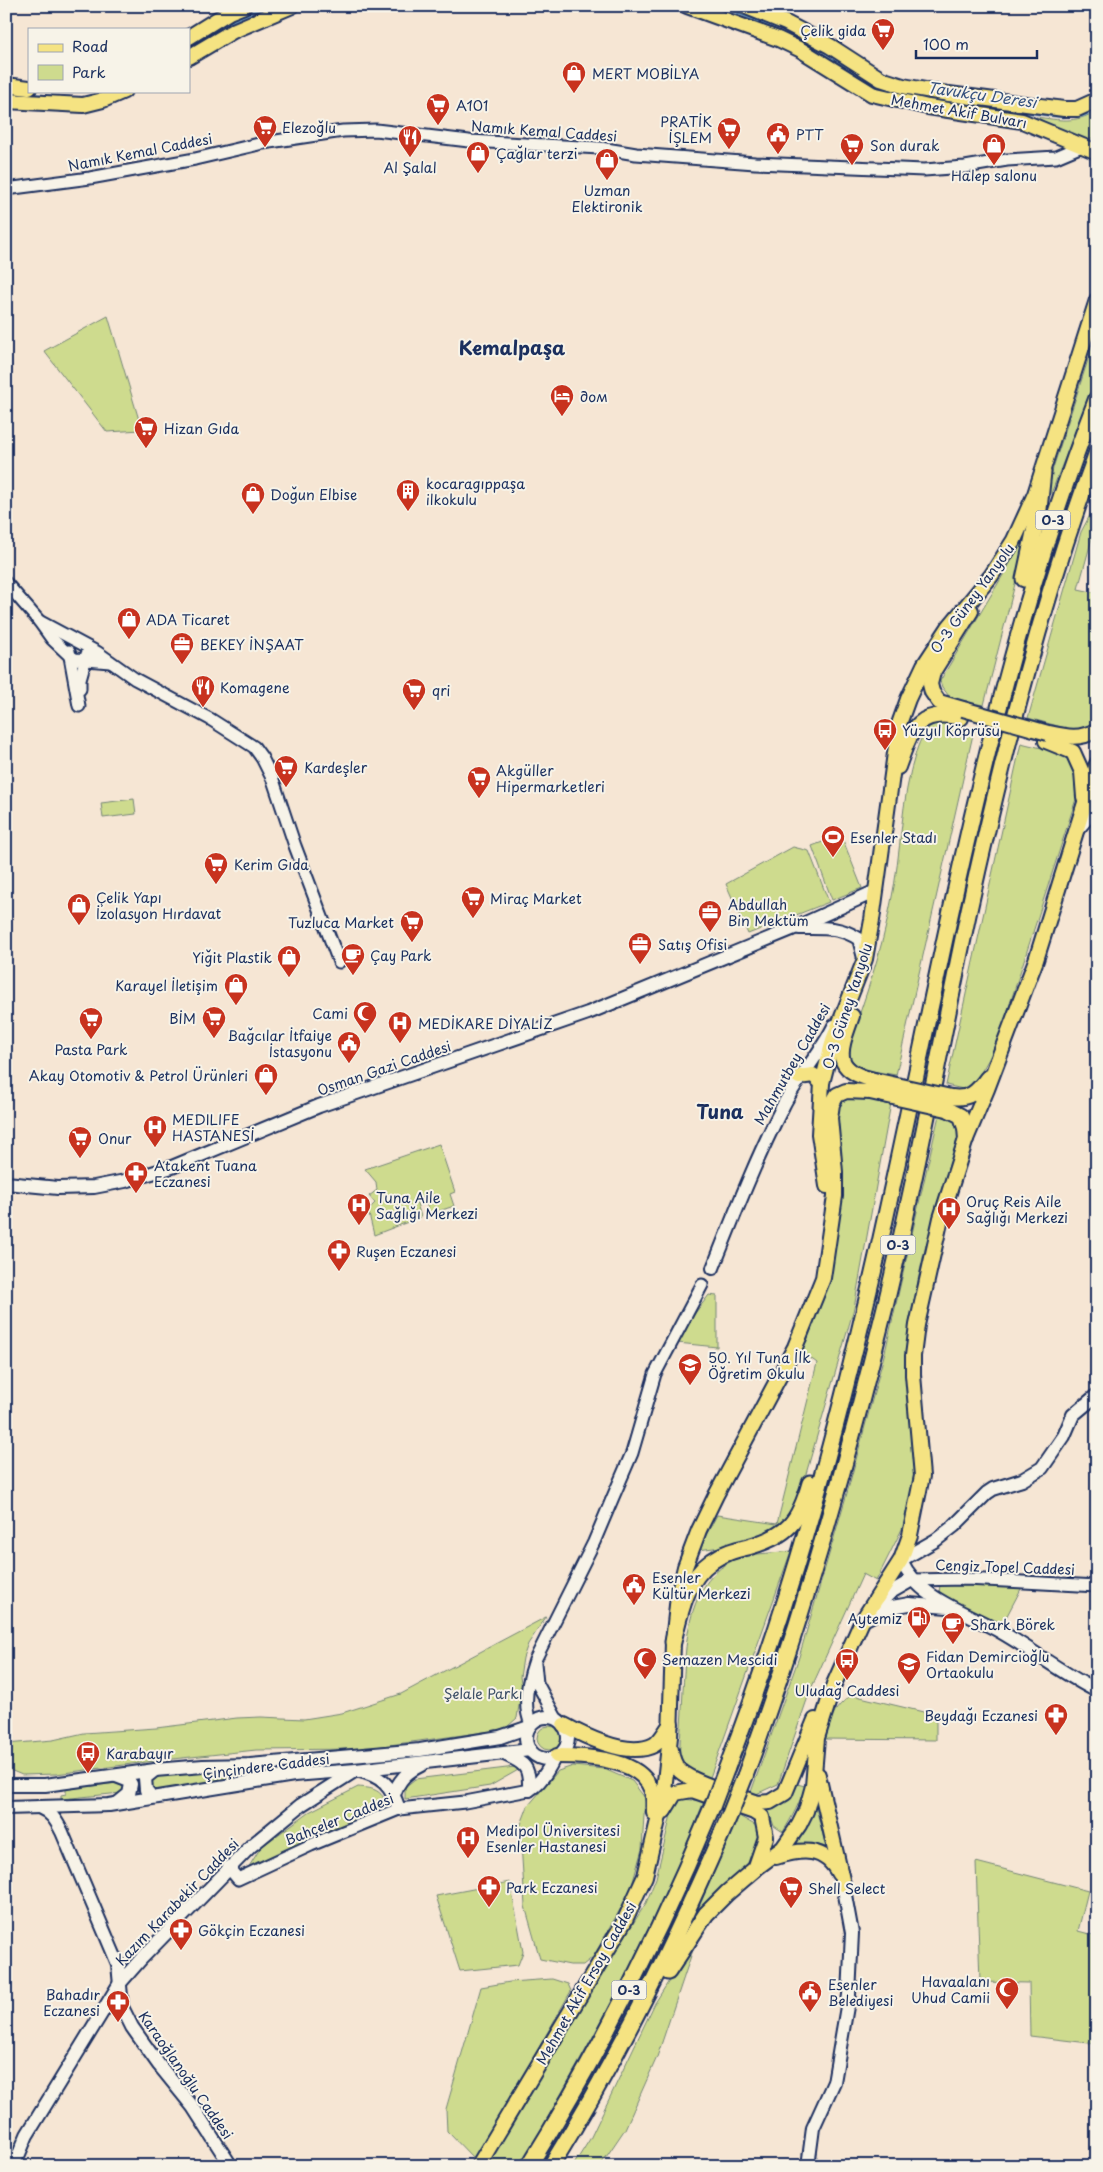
<svg xmlns="http://www.w3.org/2000/svg" width="1103" height="2172" viewBox="0 0 1103 2172" font-family="'Playpen Sans',sans-serif">
	<style>
		.green { fill: #cedb8e; stroke: #748576 }
		.lines { fill: none; stroke-linecap: round; stroke-linejoin: round }
		.stream { stroke: #6896bd; stroke-width: 2.5 }
		.tertiary-casing { stroke: #1b2f5e; stroke-width: 15 }
		.secondary-casing { stroke: #1b2f5e; stroke-width: 16 }
		.primary-casing { stroke: #1b2f5e; stroke-width: 18 }
		.trunk-casing { stroke: #1b2f5e; stroke-width: 19 }
		.tertiary { stroke: #f7f3e8; stroke-width: 11 }
		.secondary { stroke: #f7f3e8; stroke-width: 12 }
		.primary { stroke: #f5e382; stroke-width: 14 }
		.trunk { stroke: #f5e382; stroke-width: 15 }
		.primary-bridge-casing { stroke: #1b2f5e; stroke-width: 18; stroke-linecap: butt }
		.trunk-bridge-casing { stroke: #1b2f5e; stroke-width: 19; stroke-linecap: butt }
		.primary-bridge { stroke: #f5e382; stroke-width: 14 }
		.trunk-bridge { stroke: #f5e382; stroke-width: 15 }
		.labels { text-anchor: middle; dominant-baseline: central; stroke-width: 4; stroke-linejoin: round; paint-order: stroke }
		.shield { fill: #f7f3e8; stroke: #5d6a87; stroke-width: 1 }
		.shield-label { font-size: 12px; font-weight: bold; fill: #1b2f5e }
		.poi-label { font-size: 14px; fill: #1b2f5e; stroke: #f7f3e8; text-anchor: start }
		.street-label { font-size: 14px; fill: #1b2f5e; stroke: #f7f3e8 }
		.park-label { font-size: 14px; fill: #3f5168; stroke: #f7f3e8 }
		.water-label { font-size: 15px; font-style: italic; fill: #35517e; stroke: #f7f3e8 }
		.district-label { font-size: 19px; font-weight: bold; fill: #1b2f5e; stroke: #f7f3e8 }
	</style>
	<rect width="100%" height="100%" fill="#f6e6d4"/>
	<filter id="ink" filterUnits="userSpaceOnUse"><feTurbulence type="fractalNoise" baseFrequency=".02" numOctaves="2"/><feDisplacementMap in="SourceGraphic" scale="10" xChannelSelector="R" yChannelSelector="G"/><feConvolveMatrix kernelMatrix="1 2 1 2 8 2 1 2 1" color-interpolation-filters="sRGB"/></filter>
	<g filter="url(#ink)">
		<g class="green">
			<path d="M1097,111V139H1077L1036,117C1061,120 1073,124 1097,111Z"/>
			<polygon points="108,316 142,430 107,432 44,351"/>
			<polygon points="1097,332 1097,376 1045,509 1053,468"/>
			<polygon points="1097,502 1097,520 1078,589 1097,593 1097,720 1086,730 1069,729 1028,718 1081,532"/>
			<polygon points="1028,533 984,705 952,700 942,687 940,681"/>
			<path d="M940,720L974,730L896,1075L861,1069L848,1056L849,1045C865,998 882,951 891,902C902,852 900,801 916,752C920,739 927,725 940,720Z"/>
			<path d="M1021,743C1059,753 1080,751 1076,799L996,1047L974,1084L967,1090L946,1085Z"/>
			<polygon points="134,799 136,814 103,818 101,803"/>
			<polygon points="841,835 862,888 832,900 812,846"/>
			<polygon points="793,847 809,851 829,902 748,934 726,884"/>
			<polygon points="858,1097 891,1103 854,1308 799,1498 778,1529 729,1546 698,1550 717,1515 777,1524 817,1363 801,1351 807,1341 829,1282 837,1113 840,1102 848,1098"/>
			<polygon points="939,1115 953,1118 960,1123 963,1135 927,1240 918,1280 906,1363 914,1457 913,1490 906,1521 876,1581 863,1574 810,1691 778,1784 754,1795 751,1792 799,1657 847,1493 886,1348"/>
			<polygon points="439,1144 455,1192 450,1194 454,1206 430,1214 424,1198 416,1200 421,1217 374,1235 368,1210 375,1203 369,1196 377,1190 376,1182 365,1169"/>
			<polygon points="709,1295 717,1296 717,1347 677,1343 689,1321"/>
			<path d="M791,1551L708,1783L679,1763C680,1739 682,1715 683,1690C686,1647 685,1589 728,1563C745,1552 771,1554 791,1551Z"/>
			<polygon points="940,1584 1022,1587 1001,1627 939,1594"/>
			<polygon points="546,1617 528,1644 523,1658 520,1677 522,1687 517,1718 507,1727 492,1731 360,1749 256,1750 154,1761 56,1774 22,1775 10,1770 6,1765 6,1744 53,1740 84,1733 156,1728 237,1718 261,1717 304,1719 342,1713 401,1694"/>
			<path d="M852,1695L936,1715V1740L824,1739C830,1719 834,1707 852,1695Z"/>
			<circle cx="549" cy="1738" r="12"/>
			<polygon points="573,1766 604,1769 632,1781 645,1798 642,1849 630,1892 593,1957 583,1965 570,1965 540,1959 525,1906 520,1827 528,1806 558,1771"/>
			<polygon points="515,1767 520,1769 490,1786 405,1799 405,1787 415,1779"/>
			<polygon points="264,1771 159,1791 153,1790 150,1786 155,1777 162,1775"/>
			<polygon points="118,1783 124,1787 121,1793 61,1799 61,1795 66,1794 66,1789"/>
			<path d="M797,1784L805,1786C800,1803 792,1817 783,1832L774,1826L770,1815L766,1809L784,1802Z"/>
			<path d="M358,1787C372,1788 380,1789 386,1802L366,1811L369,1823L245,1873L261,1847L309,1812Z"/>
			<path d="M682,1799L704,1801C655,1930 589,2046 520,2166H487L559,2041L646,1903L656,1878L674,1802Z"/>
			<polygon points="814,1800 826,1847 812,1843 796,1844 808,1827"/>
			<path d="M739,1816L760,1828C768,1858 722,1892 702,1911L698,1909Z"/>
			<polygon points="976,1862 1088,1891 1078,1931 1097,1936 1097,2044 1030,2036 1029,1983 980,1982"/>
			<polygon points="510,1882 523,1952 518,1965 460,1971 436,1896"/>
			<polygon points="698,1935 657,2057 625,2129 600,2166 573,2166 590,2139 655,2003"/>
			<polygon points="552,1979 568,1984 571,1991 475,2160 447,2131 446,2109 481,1987 510,1982"/>
		</g>
		<g class="lines">
			<g class="stream">
				<path d="M728,9C775,29 813,45 856,75"/>
				<polyline points="199,40 234,20 265,6"/>
				<polyline points="864,80 904,94 975,106 1062,117 1083,116 1097,109"/>
				<polyline points="6,92 13,93"/>
				<polyline points="29,94 70,97"/>
				<polyline points="98,94 106,91"/>
			</g>
			<g class="tertiary-casing">
				<g id="tertiary">
					<polyline points="6,189 90,178 195,159 263,143 343,131 376,130 469,141 600,148 636,154 755,163 924,170 965,167 1007,160 1056,157 1082,146"/>
					<polyline points="6,583 39,621 52,639 69,655 75,659 110,662"/>
					<polyline points="39,621 97,652 135,679 210,719 254,747 262,758 273,780 295,846 339,962"/>
					<polyline points="69,651 79,706"/>
					<polyline points="80,689 80,679 87,654"/>
					<polyline points="912,1580 966,1579 1097,1586"/>
					<polyline points="535,1663 537,1683 556,1718"/>
					<path d="M531,1724C522,1705 528,1680 535,1660L594,1542L613,1497L632,1453L655,1374L702,1285"/>
					<polyline points="228,1867 238,1879 311,1845 399,1809 465,1802 529,1790"/>
				</g>
			</g>
			<g class="secondary-casing">
				<g id="secondary">
					<polyline points="1078,829 1097,807"/>
					<path d="M799,928C822,928 840,926 859,939L864,958"/>
					<polyline points="6,1183 58,1188 94,1187 125,1181 172,1167 319,1106 588,1013 792,929 876,891"/>
					<path d="M713,1268C735,1213 756,1159 783,1106C797,1078 820,1055 834,1026"/>
					<path d="M1097,1395L1073,1415L1064,1436L1042,1468L1022,1480L993,1489L987,1493L954,1526L936,1540L901,1560C919,1600 966,1612 1001,1632C1034,1651 1063,1674 1097,1691"/>
					<polyline points="873,1610 891,1592 912,1580"/>
					<polyline points="862,1621 887,1608 909,1604 948,1607"/>
					<circle cx="547" cy="1738" r="21"/>
					<path d="M504,1754C525,1763 530,1767 529,1790"/>
					<polyline points="116,1776 129,1781 131,1784 129,1794 118,1803"/>
					<polyline points="6,1785 45,1785 155,1770 203,1766 250,1765 420,1750 500,1737 529,1727"/>
					<path d="M529,1790C541,1783 548,1771 554,1758"/>
					<path d="M394,1795C399,1779 407,1772 421,1765"/>
					<polyline points="152,1797 146,1790 145,1778 155,1770"/>
					<path d="M39,1807C51,1812 56,1820 62,1832L118,1964L122,2007L132,2027L159,2065L193,2107L231,2166"/>
					<polyline points="6,1808 109,1805 294,1775 356,1770 530,1750"/>
					<path d="M9,2166L19,2154L27,2135L120,1983L141,1959L251,1846L301,1805L356,1770C382,1776 391,1785 399,1809"/>
					<polyline points="808,2166 813,2128 834,2082 849,1995 852,1933 843,1884"/>
				</g>
			</g>
			<g class="primary-casing">
				<g id="primary">
					<polyline points="687,6 778,39 801,50 872,94 928,107 1022,121 1097,152"/>
					<polyline points="744,6 786,23 830,46 881,79 903,86 949,94 1064,109 1077,109 1097,100"/>
					<polyline points="189,37 229,12 244,6"/>
					<polyline points="189,57 233,31 292,6"/>
					<polyline points="6,85 29,88"/>
					<polyline points="6,101 83,105 103,100 124,91"/>
					<polyline points="963,709 939,702 932,692 930,684 933,672 971,611"/>
					<path d="M1049,733C1067,737 1080,740 1097,730"/>
					<polyline points="1046,741 1073,752 1082,772 1084,797"/>
					<path d="M898,767C911,731 917,707 961,718"/>
					<path d="M852,1016C840,1050 830,1070 874,1080"/>
					<polyline points="799,1077 813,1075 822,1083"/>
					<path d="M951,1097C969,1100 977,1092 987,1078"/>
					<polyline points="947,1109 961,1116 965,1128 966,1139"/>
					<polyline points="827,1186 819,1134 822,1083 833,1040 865,959 872,920 899,724 908,699 924,665 949,627 991,576 1014,540 1035,494 1097,300"/>
					<path d="M564,1725C586,1737 629,1758 654,1745C661,1741 666,1730 671,1724"/>
					<path d="M671,1750C672,1758 674,1765 680,1771C695,1784 738,1795 758,1803L770,1802L785,1793L815,1720"/>
					<path d="M557,1756C584,1756 632,1758 648,1783C654,1792 654,1803 654,1813"/>
					<polyline points="818,1775 843,1884"/>
					<polyline points="664,1811 675,1793 692,1790 754,1812 762,1817 766,1837 755,1869"/>
					<path d="M776,1857C801,1849 825,1846 839,1874"/>
					<polyline points="755,1869 783,1848 799,1825 806,1811 813,1786 817,1738 834,1684 862,1621 901,1560 910,1535 922,1476 913,1375 913,1356 917,1325 941,1218 966,1139 987,1089 1036,960 1097,764"/>
					<polyline points="478,2166 624,1922 645,1876 663,1799 670,1737 673,1642 678,1596 685,1567 699,1530 716,1495 795,1347 823,1278 835,1196 835,1172 830,1118 832,1104 837,1095 846,1091 870,1092"/>
				</g>
			</g>
			<g class="trunk-casing">
				<g id="trunk">
					<polyline points="1024,579 1039,509 1043,472"/>
					<path d="M673,1642C680,1613 686,1579 712,1561C723,1553 735,1550 748,1547C788,1536 799,1522 810,1483"/>
					<path d="M726,1770C791,1603 837,1430 877,1256C942,967 989,675 1097,398"/>
					<path d="M745,1776C802,1622 846,1467 885,1307C917,1176 941,1042 969,910C1003,755 1042,601 1097,452"/>
					<polyline points="668,1972 706,1914 727,1893 755,1869"/>
					<path d="M529,2166C601,2050 660,1933 712,1807"/>
					<path d="M551,2166C622,2051 677,1937 730,1814"/>
				</g>
			</g>
			<use href="#tertiary" class="tertiary"/>
			<use href="#secondary" class="secondary"/>
			<use href="#primary" class="primary"/>
			<use href="#trunk" class="trunk"/>
			<g class="primary-bridge-casing">
				<g id="primary-bridge">
					<polyline points="963,709 1048,733"/>
					<polyline points="874,1080 951,1097"/>
					<polyline points="870,1092 947,1109"/>
				</g>
			</g>
			<g class="trunk-bridge-casing">
				<g id="trunk-bridge">
					<polyline points="712,1807 726,1770"/>
					<polyline points="730,1814 745,1776"/>
				</g>
			</g>
			<use href="#primary-bridge" class="primary-bridge"/>
			<use href="#trunk-bridge" class="trunk-bridge"/>
		</g>
	</g>
	<defs>
		<g id="supermarket-pin" transform="scale(1.25)"><path d="M0 17L-7.5 6A9.5 9.5 0 1 1 7.5 6Z" fill="#c8321e" stroke="#f7f3e8"/><path d="M-6-5.5h2.5l.6 2H6L4.5 2H-2.5L-4.4-4H-6ZM-1.5 3.2a1.3 1.3 0 1 0 .1 0ZM3 3.2a1.3 1.3 0 1 0 .1 0Z" fill="#fff"/></g>
		<g id="shop-pin" transform="scale(1.25)"><path d="M0 17L-7.5 6A9.5 9.5 0 1 1 7.5 6Z" fill="#c8321e" stroke="#f7f3e8"/><path d="M-5-2.5h2.3a2.7 3.5 0 0 1 5.4 0H5L5.5 6h-11ZM-1.5-2.5h3a1.5 2.3 0 0 0-3 0Z" fill="#fff"/></g>
		<g id="civic-pin" transform="scale(1.25)"><path d="M0 17L-7.5 6A9.5 9.5 0 1 1 7.5 6Z" fill="#c8321e" stroke="#f7f3e8"/><path d="M-.6-6.5H3V-4.5H.6V-3L4-1V1h2V6H-6V1h2V-1L-.6-3ZM-1.2 2.5V6h2.4V2.5Z" fill="#fff"/></g>
		<g id="restaurant-pin" transform="scale(1.25)"><path d="M0 17L-7.5 6A9.5 9.5 0 1 1 7.5 6Z" fill="#c8321e" stroke="#f7f3e8"/><path d="M-5-6h1v4h1v-4h1v4h1v-4h1v5L-1.5 .5V6h-2V.5L-5-1ZM5-6V6H3V1.5H1.5Q1.5-4 5-6Z" fill="#fff"/></g>
		<g id="hotel-pin" transform="scale(1.25)"><path d="M0 17L-7.5 6A9.5 9.5 0 1 1 7.5 6Z" fill="#c8321e" stroke="#f7f3e8"/><path d="M-6-4.5h1.5V1H6V5H4.5V3h-9V5H-6ZM-4 0a1.8 1.8 0 1 1 3.6 0ZM.5 0V-2.5h3Q6-2.5 6 0Z" fill="#fff"/></g>
		<g id="building-pin" transform="scale(1.25)"><path d="M0 17L-7.5 6A9.5 9.5 0 1 1 7.5 6Z" fill="#c8321e" stroke="#f7f3e8"/><path d="M-4-6H4V6H1V3H-1V6H-4ZM-2.5-4.3h1.7v1.8h-1.7ZM.8-4.3h1.7v1.8H.8ZM-2.5-1h1.7V.8h-1.7ZM.8-1h1.7V.8H.8Z" fill="#fff"/></g>
		<g id="office-pin" transform="scale(1.25)"><path d="M0 17L-7.5 6A9.5 9.5 0 1 1 7.5 6Z" fill="#c8321e" stroke="#f7f3e8"/><path d="M-6-3h4V-5.5h4V-3h4V5H-6ZM-1-4.5V-3h2v-1.5ZM-6 0V1H6V0Z" fill="#fff"/></g>
		<g id="bus-pin" transform="scale(1.25)"><path d="M0 17L-7.5 6A9.5 9.5 0 1 1 7.5 6Z" fill="#c8321e" stroke="#f7f3e8"/><path d="M-5-6H5V4H4V6H2V4H-2V6H-4V4H-5ZM-3.5-4V0h7V-4ZM-3.5 1.2v1.5H-2V1.2ZM2 1.2v1.5H3.5V1.2Z" fill="#fff"/></g>
		<g id="stadium-pin" transform="scale(1.25)"><path d="M0 17L-7.5 6A9.5 9.5 0 1 1 7.5 6Z" fill="#c8321e" stroke="#f7f3e8"/><path d="M0-5a6.5 5 0 1 0 0 10a6.5 5 0 1 0 0-10ZM-3.5-1.8h7v3.6h-7Z" fill="#fff"/></g>
		<g id="cafe-pin" transform="scale(1.25)"><path d="M0 17L-7.5 6A9.5 9.5 0 1 1 7.5 6Z" fill="#c8321e" stroke="#f7f3e8"/><path d="M-5.5-4.5H6V0H3Q3 3.5 0 3.5H-2.5Q-5.5 3.5-5.5 0ZM3-3.2v2h1.7v-2ZM-6 4.5H4V6H-6Z" fill="#fff"/></g>
		<g id="mosque-pin" transform="scale(1.25)"><path d="M0 17L-7.5 6A9.5 9.5 0 1 1 7.5 6Z" fill="#c8321e" stroke="#f7f3e8"/><path d="M3.5-4.9A6 6 0 1 0 3.5 4.9A5 5 0 1 1 3.5-4.9Z" fill="#fff"/></g>
		<g id="hospital-pin" transform="scale(1.25)"><path d="M0 17L-7.5 6A9.5 9.5 0 1 1 7.5 6Z" fill="#c8321e" stroke="#f7f3e8"/><path d="M-5-5h3v3.5h4V-5h3V5h-3V1.5h-4V5h-3Z" fill="#fff"/></g>
		<g id="pharmacy-pin" transform="scale(1.25)"><path d="M0 17L-7.5 6A9.5 9.5 0 1 1 7.5 6Z" fill="#c8321e" stroke="#f7f3e8"/><path d="M-2-6h4v4h4v4h-4v4h-4v-4h-4v-4h4Z" fill="#fff"/></g>
		<g id="school-pin" transform="scale(1.25)"><path d="M0 17L-7.5 6A9.5 9.5 0 1 1 7.5 6Z" fill="#c8321e" stroke="#f7f3e8"/><path d="M0-5L7-2L0 1L-7-2ZM-4 1L0 2.5L4 1V4Q0 6-4 4Z" fill="#fff"/></g>
		<g id="fuel-pin" transform="scale(1.25)"><path d="M0 17L-7.5 6A9.5 9.5 0 1 1 7.5 6Z" fill="#c8321e" stroke="#f7f3e8"/><path d="M-5.5-6h7V0h2V4h1.3V-2.5L3-4.5l.8-.8L6-3V5H2.5V1h-1V6h-7ZM-4.2-4.7v3.2H.2V-4.7Z" fill="#fff"/></g>
	</defs>
	<g fill-rule="evenodd">
		<use href="#supermarket-pin" x="883" y="30"/>
		<use href="#shop-pin" x="574" y="73"/>
		<use href="#supermarket-pin" x="438" y="105"/>
		<use href="#supermarket-pin" x="265" y="127"/>
		<use href="#supermarket-pin" x="729" y="129"/>
		<use href="#civic-pin" x="778" y="134"/>
		<use href="#restaurant-pin" x="410" y="137"/>
		<use href="#supermarket-pin" x="852" y="145"/>
		<use href="#shop-pin" x="994" y="145"/>
		<use href="#shop-pin" x="478" y="153"/>
		<use href="#shop-pin" x="607" y="160"/>
		<use href="#hotel-pin" x="562" y="396"/>
		<use href="#supermarket-pin" x="146" y="428"/>
		<use href="#building-pin" x="408" y="491"/>
		<use href="#shop-pin" x="253" y="494"/>
		<use href="#shop-pin" x="129" y="619"/>
		<use href="#office-pin" x="182" y="644"/>
		<use href="#restaurant-pin" x="203" y="687"/>
		<use href="#supermarket-pin" x="414" y="690"/>
		<use href="#bus-pin" x="885" y="730"/>
		<use href="#supermarket-pin" x="286" y="767"/>
		<use href="#supermarket-pin" x="479" y="778"/>
		<use href="#stadium-pin" x="833" y="837"/>
		<use href="#supermarket-pin" x="216" y="864"/>
		<use href="#supermarket-pin" x="473" y="898"/>
		<use href="#shop-pin" x="79" y="905"/>
		<use href="#office-pin" x="710" y="912"/>
		<use href="#supermarket-pin" x="412" y="922"/>
		<use href="#office-pin" x="640" y="944"/>
		<use href="#cafe-pin" x="353" y="955"/>
		<use href="#shop-pin" x="289" y="957"/>
		<use href="#shop-pin" x="236" y="985"/>
		<use href="#mosque-pin" x="365" y="1013"/>
		<use href="#supermarket-pin" x="214" y="1018"/>
		<use href="#supermarket-pin" x="91" y="1019"/>
		<use href="#hospital-pin" x="400" y="1023"/>
		<use href="#civic-pin" x="349" y="1043"/>
		<use href="#shop-pin" x="266" y="1075"/>
		<use href="#hospital-pin" x="155" y="1127"/>
		<use href="#supermarket-pin" x="80" y="1138"/>
		<use href="#pharmacy-pin" x="136" y="1173"/>
		<use href="#hospital-pin" x="359" y="1205"/>
		<use href="#hospital-pin" x="949" y="1209"/>
		<use href="#pharmacy-pin" x="339" y="1251"/>
		<use href="#school-pin" x="690" y="1365"/>
		<use href="#civic-pin" x="634" y="1585"/>
		<use href="#fuel-pin" x="919" y="1618"/>
		<use href="#cafe-pin" x="953" y="1624"/>
		<use href="#mosque-pin" x="645" y="1659"/>
		<use href="#bus-pin" x="847" y="1660"/>
		<use href="#school-pin" x="909" y="1664"/>
		<use href="#pharmacy-pin" x="1056" y="1715"/>
		<use href="#bus-pin" x="88" y="1753"/>
		<use href="#hospital-pin" x="468" y="1838"/>
		<use href="#pharmacy-pin" x="489" y="1887"/>
		<use href="#supermarket-pin" x="791" y="1888"/>
		<use href="#pharmacy-pin" x="181" y="1930"/>
		<use href="#mosque-pin" x="1007" y="1989"/>
		<use href="#civic-pin" x="810" y="1992"/>
		<use href="#pharmacy-pin" x="118" y="2002"/>
	</g>
	<g class="labels">
		<g class="shield">
			<rect x="1035.5" y="510.5" width="35" height="19" rx="4"/>
			<rect x="880.5" y="1235.5" width="35" height="19" rx="4"/>
			<rect x="611.5" y="1980.5" width="35" height="19" rx="4"/>
		</g>
		<g class="shield-label">
			<text x="1053" y="520">O-3</text>
			<text x="898" y="1245">O-3</text>
			<text x="629" y="1990">O-3</text>
		</g>
		<g class="poi-label">
			<text x="866" y="30" text-anchor="end">Çelik gida</text>
			<text x="592" y="73">MERT MOBİLYA</text>
			<text x="456" y="105">A101</text>
			<text x="712" y="121" text-anchor="end">PRATİK<tspan x="712" dy="16">İŞLEM</tspan></text>
			<text x="282" y="127">Elezoğlu</text>
			<text x="796" y="134">PTT</text>
			<text x="870" y="145">Son durak</text>
			<text x="496" y="153">Çağlar terzi</text>
			<text x="410" y="167" text-anchor="middle">Al Şalal</text>
			<text x="994" y="175" text-anchor="middle">Halep salonu</text>
			<text x="607" y="190" text-anchor="middle">Uzman<tspan x="607" dy="16">Elektironik</tspan></text>
			<text x="580" y="396">дом</text>
			<text x="164" y="428">Hizan Gıda</text>
			<text x="426" y="483">kocaragıppaşa<tspan x="426" dy="16">ilkokulu</tspan></text>
			<text x="270" y="494">Doğun Elbise</text>
			<text x="146" y="619">ADA Ticaret</text>
			<text x="200" y="644">BEKEY İNŞAAT</text>
			<text x="220" y="687">Komagene</text>
			<text x="432" y="690">qri</text>
			<text x="902" y="730">Yüzyıl Köprüsü</text>
			<text x="304" y="767">Kardeşler</text>
			<text x="496" y="770">Akgüller<tspan x="496" dy="16">Hipermarketleri</tspan></text>
			<text x="850" y="837">Esenler Stadı</text>
			<text x="234" y="864">Kerim Gıda</text>
			<text x="96" y="897">Çelik Yapı<tspan x="96" dy="16">İzolasyon Hırdavat</tspan></text>
			<text x="490" y="898">Miraç Market</text>
			<text x="728" y="904">Abdullah<tspan x="728" dy="16">Bin Mektüm</tspan></text>
			<text x="394" y="922" text-anchor="end">Tuzluca Market</text>
			<text x="658" y="944">Satış Ofisi</text>
			<text x="370" y="955">Çay Park</text>
			<text x="272" y="957" text-anchor="end">Yiğit Plastik</text>
			<text x="218" y="985" text-anchor="end">Karayel İletişim</text>
			<text x="348" y="1013" text-anchor="end">Cami</text>
			<text x="196" y="1018" text-anchor="end">BİM</text>
			<text x="418" y="1023">MEDİKARE DİYALİZ</text>
			<text x="332" y="1035" text-anchor="end">Bağcılar İtfaiye<tspan x="332" dy="16">İstasyonu</tspan></text>
			<text x="91" y="1049" text-anchor="middle">Pasta Park</text>
			<text x="248" y="1075" text-anchor="end">Akay Otomotiv &amp; Petrol Ürünleri</text>
			<text x="172" y="1119">MEDILIFE<tspan x="172" dy="16">HASTANESİ</tspan></text>
			<text x="98" y="1138">Onur</text>
			<text x="154" y="1165">Atakent Tuana<tspan x="154" dy="16">Eczanesi</tspan></text>
			<text x="376" y="1197">Tuna Aile<tspan x="376" dy="16">Sağlığı Merkezi</tspan></text>
			<text x="966" y="1201">Oruç Reis Aile<tspan x="966" dy="16">Sağlığı Merkezi</tspan></text>
			<text x="356" y="1251">Ruşen Eczanesi</text>
			<text x="708" y="1357">50. Yıl Tuna İlk<tspan x="708" dy="16">Öğretim Okulu</tspan></text>
			<text x="652" y="1577">Esenler<tspan x="652" dy="16">Kültür Merkezi</tspan></text>
			<text x="902" y="1618" text-anchor="end">Aytemiz</text>
			<text x="970" y="1624">Shark Börek</text>
			<text x="926" y="1656">Fidan Demircioğlu<tspan x="926" dy="16">Ortaokulu</tspan></text>
			<text x="662" y="1659">Semazen Mescidi</text>
			<text x="847" y="1690" text-anchor="middle">Uludağ Caddesi</text>
			<text x="1038" y="1715" text-anchor="end">Beydağı Eczanesi</text>
			<text x="106" y="1753">Karabayır</text>
			<text x="486" y="1830">Medipol Üniversitesi<tspan x="486" dy="16">Esenler Hastanesi</tspan></text>
			<text x="506" y="1887">Park Eczanesi</text>
			<text x="808" y="1888">Shell Select</text>
			<text x="198" y="1930">Gökçin Eczanesi</text>
			<text x="990" y="1981" text-anchor="end">Havaalanı<tspan x="990" dy="16">Uhud Camii</tspan></text>
			<text x="828" y="1984">Esenler<tspan x="828" dy="16">Belediyesi</tspan></text>
			<text x="100" y="1994" text-anchor="end">Bahadır<tspan x="100" dy="16">Eczanesi</tspan></text>
		</g>
		<g class="street-label">
			<text transform="translate(959 111) rotate(10)">Mehmet Akif Bulvarı</text>
			<text transform="translate(544 131) rotate(4)">Namık Kemal Caddesi</text>
			<text transform="translate(140 152) rotate(-11)">Namık Kemal Caddesi</text>
			<text transform="translate(972 598) rotate(-54)">O-3 Güney Yanyolu</text>
			<text transform="translate(847 1006) rotate(-72)">O-3 Güney Yanyolu</text>
			<text transform="translate(792 1064) rotate(-60)">Mahmutbey Caddesi</text>
			<text transform="translate(384 1068) rotate(-19)">Osman Gazi Caddesi</text>
			<text transform="translate(1005 1567) rotate(2)">Cengiz Topel Caddesi</text>
			<text transform="translate(266 1766) rotate(-7)">Çinçindere Caddesi</text>
			<text transform="translate(339 1819) rotate(-22)">Bahçeler Caddesi</text>
			<text transform="translate(177 1902) rotate(-46)">Kazım Karabekir Caddesi</text>
			<text transform="translate(586 1983) rotate(-60)">Mehmet Akif Ersoy Caddesi</text>
			<text transform="translate(186 2075) rotate(55)">Karaoğlanoğlu Caddesi</text>
		</g>
		<g class="park-label">
			<text x="483" y="1693">Şelale Parkı</text>
		</g>
		<g class="water-label">
			<text transform="translate(982 94) rotate(8)">Tavukçu Deresi</text>
		</g>
		<g class="district-label">
			<text x="512" y="347">Kemalpaşa</text>
			<text x="720" y="1111">Tuna</text>
		</g>
	</g>
	<rect width="1103" height="2172" fill="none" stroke="#f7f3e8" stroke-width="25"/>
	<rect x="12" y="12" width="1078" height="2147" fill="none" stroke="#1b2f5e" stroke-width="2" filter="url(#ink)"/>
	<rect x="28" y="28" width="162" height="65" fill="#f7f3e8" stroke="#9fa5b1"/>
	<rect x="38" y="44" width="25" height="8" fill="#f5e382" stroke="#9fa5b1"/>
	<text x="72" y="52" font-size="15" fill="#1b2f5e">Road</text>
	<rect x="38" y="65" width="25" height="15" fill="#cedb8e" stroke="#9fa5b1"/>
	<text x="72" y="78" font-size="15" fill="#1b2f5e">Park</text>
	<path d="M916 50v8h121v-8" fill="none" stroke="#1b2f5e" stroke-width="2.5"/>
	<text x="923" y="50" font-size="15" fill="#1b2f5e" stroke="#f7f3e8" stroke-width="4" paint-order="stroke">100 m</text>
</svg>
